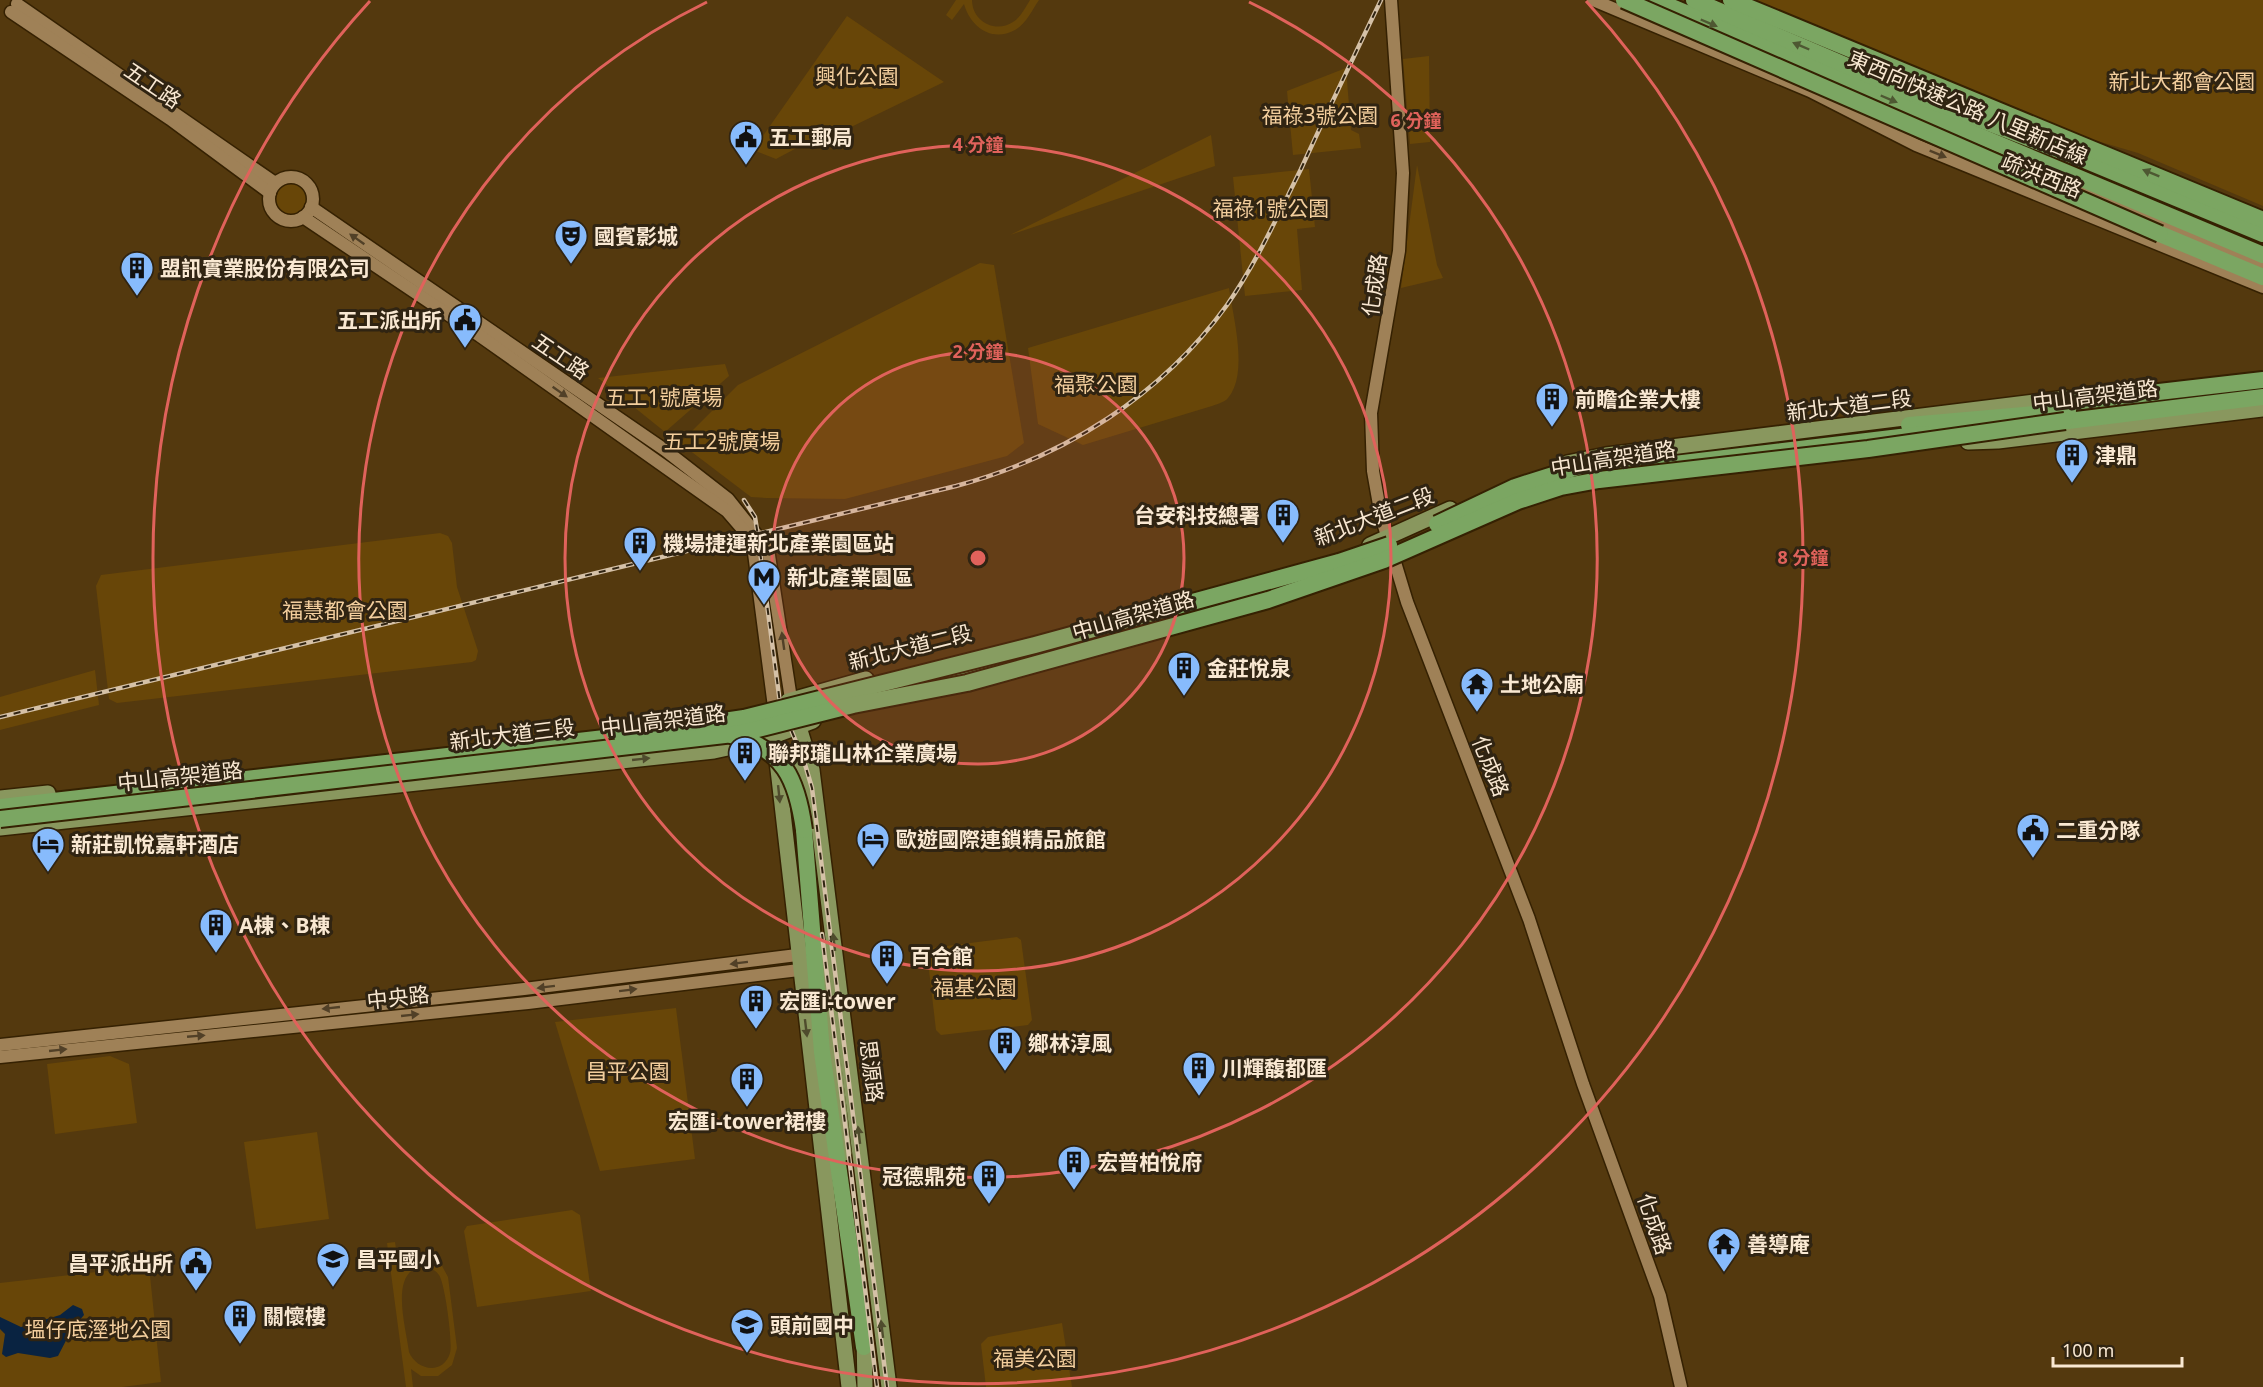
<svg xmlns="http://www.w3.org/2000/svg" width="2263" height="1387" viewBox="0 0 2263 1387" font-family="'Noto Sans','Noto Sans TC',sans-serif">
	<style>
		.green { fill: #684608; fill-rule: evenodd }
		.water { fill: #092341 }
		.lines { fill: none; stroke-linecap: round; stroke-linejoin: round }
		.minor-casing { stroke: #352102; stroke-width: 15 }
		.major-casing { stroke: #352102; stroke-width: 18 }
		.highway-casing { stroke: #352102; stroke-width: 20 }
		.minor { stroke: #9f8157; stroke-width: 12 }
		.major { stroke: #89975e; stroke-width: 15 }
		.highway { stroke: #7ba662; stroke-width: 16 }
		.rail-casing { stroke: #d5c1a7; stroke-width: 4.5 }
		.rail { stroke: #302412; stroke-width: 2; stroke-dasharray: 7; stroke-linecap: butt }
		.highway-bridge-casing { stroke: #352102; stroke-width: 20; stroke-linecap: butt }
		.highway-bridge { stroke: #7ba662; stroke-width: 16 }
		.oneway { fill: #4e5832 }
		.oneway2 { fill: #514027 }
		.oneway3 { fill: #4f4c2d }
		.ring { fill: none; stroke: #e0625b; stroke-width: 3 }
		.labels { text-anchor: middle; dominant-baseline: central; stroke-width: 6; stroke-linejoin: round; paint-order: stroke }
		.park-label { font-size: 21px; fill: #f3ce9d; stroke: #302412 }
		.street-label { font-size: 21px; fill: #f9e8d2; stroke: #302412 }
		.poi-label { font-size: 21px; font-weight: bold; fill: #f9e8d2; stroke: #302412; text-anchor: start }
		.centre { fill: #e0625b; stroke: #302412; stroke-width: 3 }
		.ring-label { font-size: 18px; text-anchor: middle; font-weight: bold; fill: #e0625b; stroke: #302412; stroke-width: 6; stroke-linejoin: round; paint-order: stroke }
	</style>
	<rect width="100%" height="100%" fill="#54390e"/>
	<g class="green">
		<path d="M956,0H972C972,21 995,34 1013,22C1021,17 1025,8 1030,0H1039C1032,10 1026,24 1015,30C991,43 970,26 964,4L952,20L946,15Z"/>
		<polygon points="1724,0 2263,0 2263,206 2138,153 1962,101"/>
		<polygon points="847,16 944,82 849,128 823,134 776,159 753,150"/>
		<polygon points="1429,56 1430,142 1410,144 1403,59"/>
		<polygon points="1346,68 1351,130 1359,134 1361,148 1293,155 1287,91"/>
		<polygon points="1211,135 1215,166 1010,235"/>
		<polygon points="1417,165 1437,265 1443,278 1401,288"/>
		<polygon points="1309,169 1315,227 1297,229 1302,290 1245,296 1233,177"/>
		<circle cx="291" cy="199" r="16"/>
		<polygon points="980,263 994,265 1024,443 1007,456 845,499 766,498 751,497 680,443 738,385"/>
		<path d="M1229,288C1233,317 1249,374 1228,398C1225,402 1217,404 1212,406L1083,445L1038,424L1028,348Z"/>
		<polygon points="725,364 729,376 665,432 598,378"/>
		<polygon points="440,533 448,536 452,543 457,587 478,651 476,660 472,662 117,703 109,699 96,586 101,575"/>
		<polygon points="95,670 99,705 0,730 0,697"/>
		<polygon points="1017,937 1021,940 1032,1020 1028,1025 941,1035 936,1030 927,953 931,948"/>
		<polygon points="676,1008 695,1159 600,1171 555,1022"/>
		<polygon points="110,1056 129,1064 137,1123 55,1134 47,1064"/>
		<polygon points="317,1132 329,1219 256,1229 244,1142"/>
		<polygon points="572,1210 580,1215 591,1291 477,1307 464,1231 467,1226"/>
		<path d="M395,1242L399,1269L409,1260L418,1257L435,1261L442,1266L448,1277L457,1348L452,1365L438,1376H421L411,1369L413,1387H406L387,1243ZM419,1267C427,1267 434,1268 439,1275C445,1283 453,1344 450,1353C443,1376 416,1370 409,1352C406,1328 390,1275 419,1267Z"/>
		<polygon points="149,1266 161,1382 122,1387 0,1387 0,1283"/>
		<polygon points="1062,1323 1072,1387 986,1387 981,1344 988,1337"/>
	</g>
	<polygon class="water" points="73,1305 82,1309 84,1315 72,1329 58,1356 50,1358 18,1353 6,1357 2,1354 5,1334 0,1329 0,1317 21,1327 60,1315"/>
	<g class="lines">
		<g class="minor-casing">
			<g id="minor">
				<polyline points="1391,0 1403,173 1399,251 1371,413 1373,471 1381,516 1407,602 1529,919 1583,1084 1660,1296 1681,1387"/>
				<polyline points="1593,0 1810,91 1916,145 2263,287"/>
				<polyline points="17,4 275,183"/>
				<polyline points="11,12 170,119 270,193"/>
				<circle cx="291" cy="199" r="22"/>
				<polyline points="2067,185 2263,265"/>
				<polyline points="311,207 665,450 728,499 768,549 791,699"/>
				<polyline points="303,217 480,336 727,511 746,533 754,553 774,707"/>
				<polyline points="0,1045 524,989 797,955"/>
				<polyline points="0,1057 528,1003 799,970"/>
			</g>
		</g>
		<g class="major-casing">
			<g id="major">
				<polyline points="1968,442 1998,441 2263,409"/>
				<polyline points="1567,463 1606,455 2066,398"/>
				<polyline points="1370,545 1450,509"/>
				<polyline points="788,701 866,679"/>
				<polyline points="796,717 812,770 889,1387"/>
				<polyline points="799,751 805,807"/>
				<polyline points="776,752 849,1387"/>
				<polyline points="0,798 48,793"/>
				<polyline points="0,828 714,751 760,741 813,721"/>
				<polyline points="821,947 844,1153"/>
				<polyline points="864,1335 865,1387"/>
			</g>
		</g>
		<g class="highway-casing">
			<g id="highway">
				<polyline points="1655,0 2263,255"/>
				<polyline points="1694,0 1901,89 2087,161 2263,234"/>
				<polyline points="1731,0 2263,220"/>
				<polyline points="2160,234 2263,277"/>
				<polyline points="2055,404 2263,380"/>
				<polyline points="2052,423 2263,397"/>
				<polyline points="1909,425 2068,411"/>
				<polyline points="1599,473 1925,434"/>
				<polyline points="1202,610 1306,578"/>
				<polyline points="882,691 1061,649"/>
				<polyline points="0,807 622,736"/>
				<polyline points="804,830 822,1052 864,1347"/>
			</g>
		</g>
		<use href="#minor" class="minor"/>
		<use href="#major" class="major"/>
		<use href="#highway" class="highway"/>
		<g class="rail-casing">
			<g id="rail">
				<polyline points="744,500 755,517 758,536 780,703 804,761 812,788 887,1387"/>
				<path d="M0,717L956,486C1064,457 1161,396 1227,305C1257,262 1278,215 1301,169C1327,112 1354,56 1381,0"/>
				<polyline points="822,934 877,1387"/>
			</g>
		</g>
		<use href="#rail" class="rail"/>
		<g class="highway-bridge-casing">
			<g id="highway-bridge">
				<polyline points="1624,0 2160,234"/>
				<polyline points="1437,524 1515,487 1581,466"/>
				<path d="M731,735C784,749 797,779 804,830"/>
				<polyline points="622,736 744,718 1035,645 1339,562 1389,545"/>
				<polyline points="0,819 742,733 853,705 967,683 1268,600 1384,560 1518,501 1561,487 1599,480 1868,449 2065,421"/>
			</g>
		</g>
		<use href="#highway-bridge" class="highway-bridge"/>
	</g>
	<defs><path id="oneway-solid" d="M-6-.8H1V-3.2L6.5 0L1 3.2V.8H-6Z" transform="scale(1.5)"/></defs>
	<g class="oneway">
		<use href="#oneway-solid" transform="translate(1709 23) rotate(23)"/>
		<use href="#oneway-solid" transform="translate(1801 46) rotate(-157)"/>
		<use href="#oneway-solid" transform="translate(1889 99) rotate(23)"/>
		<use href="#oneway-solid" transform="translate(2151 173) rotate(-158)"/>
	</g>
	<g class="oneway2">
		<use href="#oneway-solid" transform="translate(1938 154) rotate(22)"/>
		<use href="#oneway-solid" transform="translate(357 239) rotate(-145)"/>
		<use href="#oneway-solid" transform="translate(560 392) rotate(35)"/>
		<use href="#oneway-solid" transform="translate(783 641) rotate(-98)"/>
		<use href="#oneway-solid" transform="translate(739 963) rotate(173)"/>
		<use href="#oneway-solid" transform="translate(546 987) rotate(173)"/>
		<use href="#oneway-solid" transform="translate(628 990) rotate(-7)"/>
		<use href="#oneway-solid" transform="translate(331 1008) rotate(174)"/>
		<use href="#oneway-solid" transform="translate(410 1015) rotate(-6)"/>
		<use href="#oneway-solid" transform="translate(196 1036) rotate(-5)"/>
		<use href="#oneway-solid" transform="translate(58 1050) rotate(-6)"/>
	</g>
	<g class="oneway3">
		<use href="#oneway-solid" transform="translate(641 759) rotate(-6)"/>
		<use href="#oneway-solid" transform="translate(779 794) rotate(84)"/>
		<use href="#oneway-solid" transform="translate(834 942) rotate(-97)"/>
		<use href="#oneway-solid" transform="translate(806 1028) rotate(83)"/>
		<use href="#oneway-solid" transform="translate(859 1135) rotate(-97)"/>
		<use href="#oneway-solid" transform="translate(882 1329) rotate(-97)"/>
	</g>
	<circle cx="978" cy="558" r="206" fill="#e0625b" fill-opacity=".12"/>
	<g class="ring">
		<circle cx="978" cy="558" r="206"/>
		<circle cx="978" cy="558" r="413"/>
		<path d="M1249 2A619 619 0 1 1 707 2"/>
		<path d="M1586 1A825 825 0 1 1 370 1"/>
	</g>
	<defs>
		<g id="civic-pin" transform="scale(1.725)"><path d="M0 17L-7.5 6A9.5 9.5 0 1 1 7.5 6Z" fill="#87bbfc" stroke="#302412"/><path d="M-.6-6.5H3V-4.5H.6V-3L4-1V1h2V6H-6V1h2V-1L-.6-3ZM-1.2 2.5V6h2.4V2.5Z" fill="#111"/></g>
		<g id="theatre-pin" transform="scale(1.725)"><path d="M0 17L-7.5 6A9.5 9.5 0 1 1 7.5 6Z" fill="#87bbfc" stroke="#302412"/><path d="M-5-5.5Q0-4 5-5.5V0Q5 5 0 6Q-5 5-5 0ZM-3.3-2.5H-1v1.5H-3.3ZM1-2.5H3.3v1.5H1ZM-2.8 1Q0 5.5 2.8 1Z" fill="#111"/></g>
		<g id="building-pin" transform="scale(1.725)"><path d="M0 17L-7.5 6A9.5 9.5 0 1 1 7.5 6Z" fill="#87bbfc" stroke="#302412"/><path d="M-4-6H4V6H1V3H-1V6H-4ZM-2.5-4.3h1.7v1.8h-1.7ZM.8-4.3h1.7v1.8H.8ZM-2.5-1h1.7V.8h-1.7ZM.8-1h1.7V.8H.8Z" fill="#111"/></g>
		<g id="metro-pin" transform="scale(1.725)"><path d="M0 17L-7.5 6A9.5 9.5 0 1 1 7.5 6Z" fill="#87bbfc" stroke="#302412"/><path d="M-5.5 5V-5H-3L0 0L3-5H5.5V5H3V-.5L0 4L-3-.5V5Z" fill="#111"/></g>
		<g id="temple-pin" transform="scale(1.725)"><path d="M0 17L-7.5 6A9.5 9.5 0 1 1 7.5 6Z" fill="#87bbfc" stroke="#302412"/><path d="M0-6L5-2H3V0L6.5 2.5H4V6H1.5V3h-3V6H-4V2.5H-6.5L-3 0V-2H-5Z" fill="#111"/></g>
		<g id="hotel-pin" transform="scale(1.725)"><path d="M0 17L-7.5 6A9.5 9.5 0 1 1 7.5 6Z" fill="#87bbfc" stroke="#302412"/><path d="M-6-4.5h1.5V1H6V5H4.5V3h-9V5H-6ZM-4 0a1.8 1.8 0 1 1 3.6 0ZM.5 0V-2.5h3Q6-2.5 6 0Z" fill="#111"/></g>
		<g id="school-pin" transform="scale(1.725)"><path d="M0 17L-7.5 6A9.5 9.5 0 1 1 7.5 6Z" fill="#87bbfc" stroke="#302412"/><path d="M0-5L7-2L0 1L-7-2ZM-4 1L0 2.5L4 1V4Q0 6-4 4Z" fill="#111"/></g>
	</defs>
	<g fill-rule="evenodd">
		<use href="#civic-pin" x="746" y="137"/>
		<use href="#theatre-pin" x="571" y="236"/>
		<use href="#building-pin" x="137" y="268"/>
		<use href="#civic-pin" x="465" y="320"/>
		<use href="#building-pin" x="1552" y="399"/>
		<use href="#building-pin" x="2072" y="455"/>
		<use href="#building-pin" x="1283" y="515"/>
		<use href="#building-pin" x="640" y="543"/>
		<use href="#metro-pin" x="764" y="577"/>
		<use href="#building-pin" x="1184" y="668"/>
		<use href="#temple-pin" x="1477" y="684"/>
		<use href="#building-pin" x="745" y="753"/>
		<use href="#civic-pin" x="2033" y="830"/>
		<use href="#hotel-pin" x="873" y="839"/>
		<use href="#hotel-pin" x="48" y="844"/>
		<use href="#building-pin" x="216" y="925"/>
		<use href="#building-pin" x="887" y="956"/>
		<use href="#building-pin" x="756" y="1001"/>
		<use href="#building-pin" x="1005" y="1043"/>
		<use href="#building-pin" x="1199" y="1068"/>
		<use href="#building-pin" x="747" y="1079"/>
		<use href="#building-pin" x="1074" y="1162"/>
		<use href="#building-pin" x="989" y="1176"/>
		<use href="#temple-pin" x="1724" y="1244"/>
		<use href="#school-pin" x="333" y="1259"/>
		<use href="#civic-pin" x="196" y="1263"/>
		<use href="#building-pin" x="240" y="1316"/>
		<use href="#school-pin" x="747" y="1325"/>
	</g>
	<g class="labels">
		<g class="park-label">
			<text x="857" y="76">興化公園</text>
			<text x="2182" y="81">新北大都會公園</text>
			<text x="1320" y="115">福祿3號公園</text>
			<text x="1271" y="208">福祿1號公園</text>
			<text x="1096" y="384">福聚公園</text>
			<text x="664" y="397">五工1號廣場</text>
			<text x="722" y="441">五工2號廣場</text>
			<text x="345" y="610">福慧都會公園</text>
			<text x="975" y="987">福基公園</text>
			<text x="628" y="1071">昌平公園</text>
			<text x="98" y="1329">塭仔底溼地公園</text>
			<text x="1035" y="1358">福美公園</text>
		</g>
		<g class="street-label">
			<text transform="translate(153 85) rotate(34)">五工路</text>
			<text transform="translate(1968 107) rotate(23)">東西向快速公路 八里新店線</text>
			<text transform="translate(2042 175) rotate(22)">疏洪西路</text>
			<text transform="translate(1374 285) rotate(-82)">化成路</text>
			<text transform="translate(561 356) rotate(34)">五工路</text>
			<text transform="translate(2095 395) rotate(-7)">中山高架道路</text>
			<text transform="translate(1849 405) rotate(-7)">新北大道二段</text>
			<text transform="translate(1613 458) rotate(-9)">中山高架道路</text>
			<text transform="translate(1374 516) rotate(-21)">新北大道二段</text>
			<text transform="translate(1133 615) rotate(-16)">中山高架道路</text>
			<text transform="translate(910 647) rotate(-14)">新北大道二段</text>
			<text transform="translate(663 720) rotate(-7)">中山高架道路</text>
			<text transform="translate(512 734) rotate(-7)">新北大道三段</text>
			<text transform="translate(1491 766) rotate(68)">化成路</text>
			<text transform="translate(180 776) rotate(-6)">中山高架道路</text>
			<text transform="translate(398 997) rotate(-6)">中央路</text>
			<text transform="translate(872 1071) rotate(83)">思源路</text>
			<text transform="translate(1655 1224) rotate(71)">化成路</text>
		</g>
		<g class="poi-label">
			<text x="769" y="137">五工郵局</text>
			<text x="594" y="236">國賓影城</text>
			<text x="160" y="268">盟訊實業股份有限公司</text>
			<text x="442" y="320" text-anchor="end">五工派出所</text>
			<text x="1575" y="399">前瞻企業大樓</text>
			<text x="2095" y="455">津鼎</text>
			<text x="1260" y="515" text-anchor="end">台安科技總署</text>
			<text x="663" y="543">機場捷運新北產業園區站</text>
			<text x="787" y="577">新北產業園區</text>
			<text x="1207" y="668">金莊悅泉</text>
			<text x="1500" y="684">土地公廟</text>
			<text x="768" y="753">聯邦瓏山林企業廣場</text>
			<text x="2056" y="830">二重分隊</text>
			<text x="896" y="839">歐遊國際連鎖精品旅館</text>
			<text x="71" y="844">新莊凱悅嘉軒酒店</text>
			<text x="239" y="925">A棟、B棟</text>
			<text x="910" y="956">百合館</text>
			<text x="779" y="1001">宏匯i-tower</text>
			<text x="1028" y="1043">鄉林淳風</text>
			<text x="1222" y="1068">川輝馥都匯</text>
			<text x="747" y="1121" text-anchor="middle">宏匯i-tower裙樓</text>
			<text x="1097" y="1162">宏普柏悅府</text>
			<text x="966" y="1176" text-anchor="end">冠德鼎苑</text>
			<text x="1747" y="1244">善導庵</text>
			<text x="356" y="1259">昌平國小</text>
			<text x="173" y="1263" text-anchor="end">昌平派出所</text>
			<text x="263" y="1316">關懷樓</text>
			<text x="770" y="1325">頭前國中</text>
		</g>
	</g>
	<circle cx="978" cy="558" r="9" class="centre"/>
	<g class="ring-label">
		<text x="1416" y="127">6 分鐘</text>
		<text x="978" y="151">4 分鐘</text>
		<text x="978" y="358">2 分鐘</text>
		<text x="1803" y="564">8 分鐘</text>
	</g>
	<path d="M2053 1357v9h129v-9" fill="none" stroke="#f9e8d2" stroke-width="3"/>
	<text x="2062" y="1357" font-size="18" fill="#f9e8d2" stroke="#302412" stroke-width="4.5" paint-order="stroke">100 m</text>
</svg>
